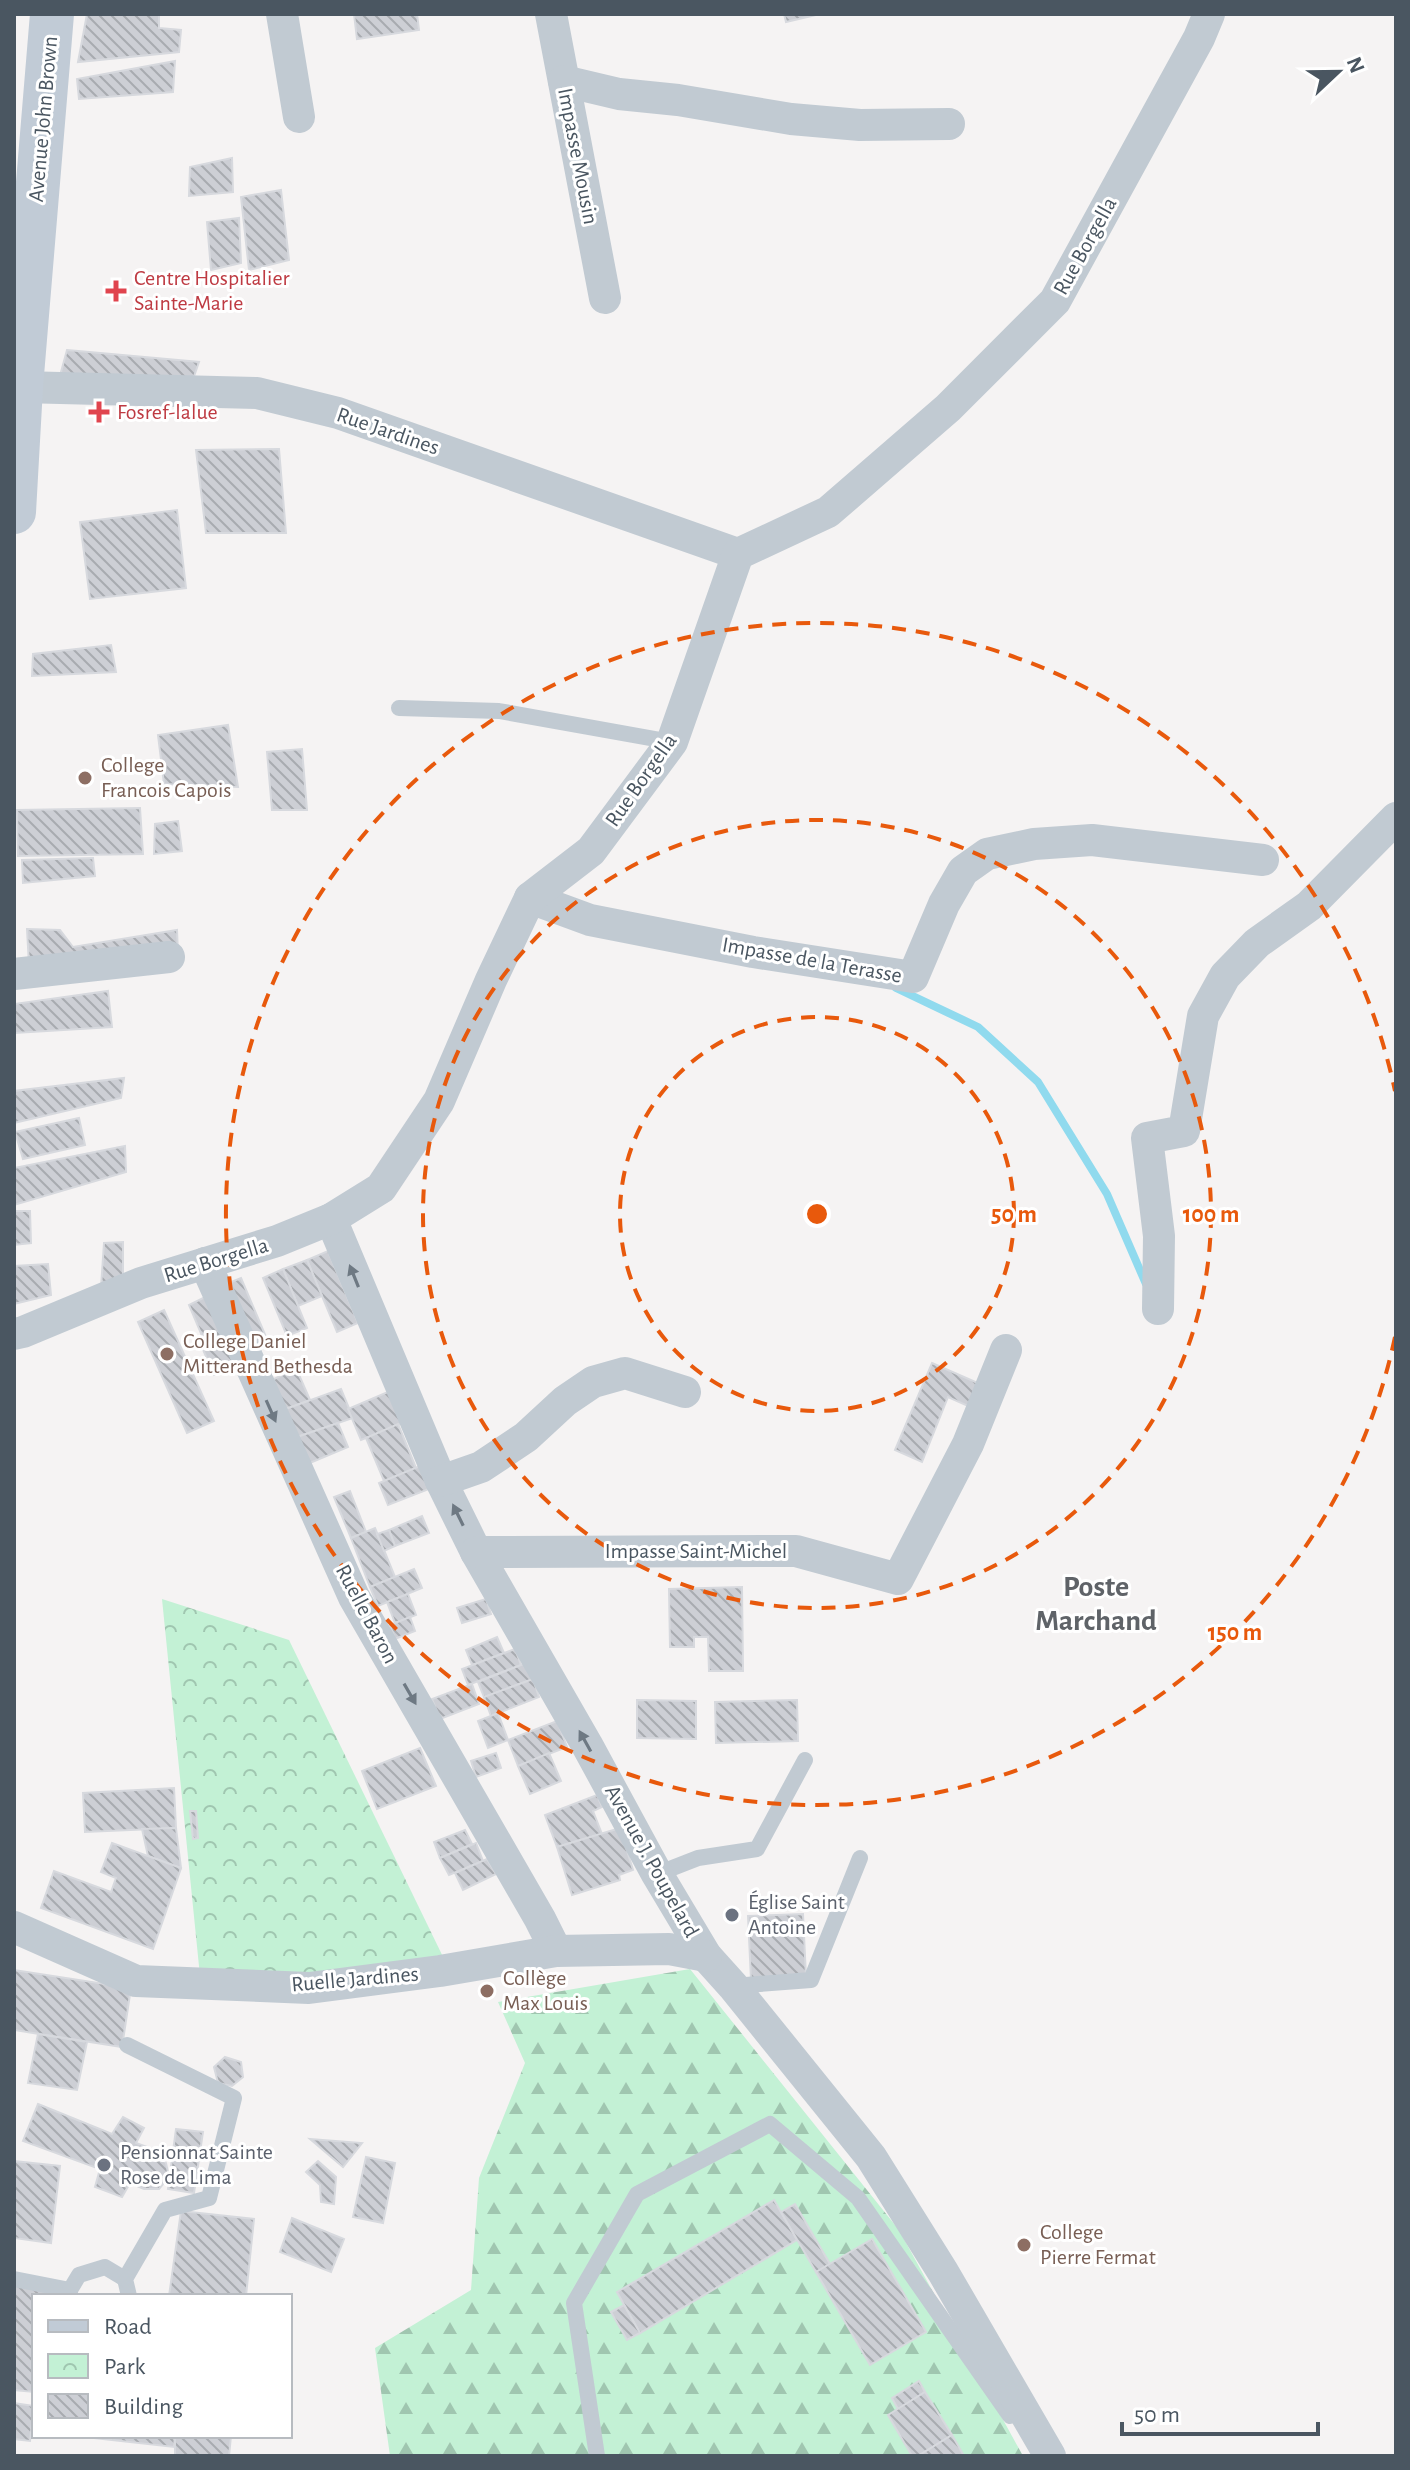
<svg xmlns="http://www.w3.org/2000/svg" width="1410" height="2470" viewBox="0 0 1410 2470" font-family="'Alegreya Sans',sans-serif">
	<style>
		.forest { fill: url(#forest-firs) }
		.park { fill: url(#park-crowns) }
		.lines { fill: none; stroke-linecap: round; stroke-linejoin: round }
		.stream { stroke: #90daee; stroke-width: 8 }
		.building { fill: url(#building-back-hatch); stroke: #d7d9de; stroke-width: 2 }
		.lane { stroke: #c1cad2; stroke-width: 16 }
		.street { stroke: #c1cad2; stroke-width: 32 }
		.secondary { stroke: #c1cbd6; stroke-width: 44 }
		.oneway { fill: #6e7983 }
		.ring { fill: none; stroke: #e8590c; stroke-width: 4; stroke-dasharray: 14 10 }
		.health-dot { fill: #e0444e; stroke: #fff; stroke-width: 3 }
		.education-dot { fill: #8d6e63; stroke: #fff; stroke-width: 3 }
		.worship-dot { fill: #6b7280; stroke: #fff; stroke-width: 3 }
		.labels { text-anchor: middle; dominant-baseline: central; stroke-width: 6; stroke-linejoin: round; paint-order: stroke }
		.street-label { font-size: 22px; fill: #4a5661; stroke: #fff }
		.health-label { font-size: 22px; fill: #be3a42; stroke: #fff; text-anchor: start }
		.education-label { font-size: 22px; fill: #785e54; stroke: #fff; text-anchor: start }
		.worship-label { font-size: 22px; fill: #5b616d; stroke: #fff; text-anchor: start }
		.district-label { font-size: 30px; font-weight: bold; fill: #5f6368; stroke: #fff }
		.centre { fill: #e8590c; stroke: #fff; stroke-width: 4 }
		.ring-label { font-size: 24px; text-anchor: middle; font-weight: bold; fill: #e8590c; stroke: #fff; stroke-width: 6; stroke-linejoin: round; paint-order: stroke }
	</style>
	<defs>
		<pattern id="forest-firs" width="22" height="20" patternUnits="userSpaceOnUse" patternTransform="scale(2)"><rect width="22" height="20" fill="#c3f1d5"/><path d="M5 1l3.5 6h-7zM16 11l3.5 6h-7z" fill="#a0c6b0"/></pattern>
		<pattern id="park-crowns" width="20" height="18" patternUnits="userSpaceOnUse" patternTransform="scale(2)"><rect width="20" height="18" fill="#c3f1d5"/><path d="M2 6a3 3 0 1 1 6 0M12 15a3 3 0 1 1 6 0" fill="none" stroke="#a0c6b0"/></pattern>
		<pattern id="building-back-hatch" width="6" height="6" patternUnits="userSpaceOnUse" patternTransform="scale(2)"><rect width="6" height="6" fill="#cdcfd5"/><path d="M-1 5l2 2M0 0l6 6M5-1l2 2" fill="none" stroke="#a8abb0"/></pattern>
	</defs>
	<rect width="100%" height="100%" fill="#f5f3f3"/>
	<polygon class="forest" points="690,1969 899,2230 1023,2456 390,2456 375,2348 471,2290 479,2178 525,2063 498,2002"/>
	<polygon class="park" points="162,1599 289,1640 447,1965 307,1983 200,1976"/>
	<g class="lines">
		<polyline class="stream" points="896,988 978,1027 1038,1082 1107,1194 1146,1284"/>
	</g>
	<g class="building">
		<polygon points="87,14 159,14 159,28 181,30 179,52 78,62"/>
		<polygon points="354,14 417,14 419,30 357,39"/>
		<polygon points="784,14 820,14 786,22"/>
		<polygon points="175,61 173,92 79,99 77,79"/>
		<polygon points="232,158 233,192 189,196 190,167"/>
		<polygon points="281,190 289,260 249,270 241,197"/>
		<polygon points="239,218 241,263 211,270 207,222"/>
		<polygon points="67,350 199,362 190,388 58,383"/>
		<polygon points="279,449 286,533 206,533 196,450"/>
		<polygon points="177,510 186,588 90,599 80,522"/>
		<polygon points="111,645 116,672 32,676 33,654"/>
		<polygon points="228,725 238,787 164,784 158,735"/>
		<polygon points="302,749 307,810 272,810 267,752"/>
		<polygon points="140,808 143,854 18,856 17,810"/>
		<polygon points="178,821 182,851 154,854 155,824"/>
		<polygon points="93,858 95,876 23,883 22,860"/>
		<polygon points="27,929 60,930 73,947 177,930 178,954 29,965"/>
		<polygon points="108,991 112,1027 15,1033 14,1004"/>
		<polygon points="124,1078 121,1098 14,1123 14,1091"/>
		<polygon points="79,1118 85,1145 23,1159 15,1132"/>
		<polygon points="125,1146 126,1172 14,1205 14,1168"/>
		<polygon points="14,1211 30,1211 31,1243 14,1245"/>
		<polygon points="123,1242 123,1281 101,1287 104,1243"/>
		<polygon points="328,1251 358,1323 337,1332 307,1260"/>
		<polygon points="307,1260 322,1296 298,1306 283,1269"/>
		<polygon points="48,1264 51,1295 14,1304 14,1266"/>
		<polygon points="283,1269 307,1328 287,1336 263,1278"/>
		<polygon points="241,1278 269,1344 254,1350 226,1284"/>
		<polygon points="205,1297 222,1336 205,1343 189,1305"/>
		<polygon points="164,1310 214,1421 187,1433 138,1322"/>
		<polygon points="222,1336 235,1366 214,1375 201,1345"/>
		<polygon points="932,1363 987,1387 977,1410 948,1397 922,1462 895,1450"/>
		<polygon points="296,1368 310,1400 283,1410 270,1381"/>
		<polygon points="341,1389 353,1418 297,1437 283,1410"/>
		<polygon points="390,1391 403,1423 361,1440 348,1409"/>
		<polygon points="338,1423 348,1447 310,1463 297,1437"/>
		<polygon points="398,1424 416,1468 384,1481 366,1438"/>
		<polygon points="420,1466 429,1489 388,1505 379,1483"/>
		<polygon points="350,1491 366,1532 351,1538 334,1497"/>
		<polygon points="422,1516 429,1533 395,1546 389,1530"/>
		<polygon points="375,1528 395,1577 370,1587 351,1538"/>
		<polygon points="389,1530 395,1546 384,1551 377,1534"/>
		<polygon points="414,1569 422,1588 378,1606 370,1587"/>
		<polygon points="742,1587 743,1671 709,1671 708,1637 694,1637 694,1647 670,1647 669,1589"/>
		<polygon points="408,1594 416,1615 395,1623 387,1602"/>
		<polygon points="486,1599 491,1614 462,1623 457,1608"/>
		<polygon points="410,1617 415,1631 395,1639 390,1625"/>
		<polygon points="497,1637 504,1653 472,1665 466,1650"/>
		<polygon points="515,1649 521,1665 468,1685 462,1669"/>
		<polygon points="526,1663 533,1679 484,1697 478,1682"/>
		<polygon points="533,1679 539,1697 491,1716 484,1697"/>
		<polygon points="472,1684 479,1704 440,1719 432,1699"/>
		<polygon points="637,1700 696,1701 696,1739 637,1738"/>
		<polygon points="797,1700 798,1741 716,1743 715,1702"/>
		<polygon points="498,1713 508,1740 488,1748 478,1721"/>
		<polygon points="557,1721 567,1747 518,1766 508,1740"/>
		<polygon points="420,1748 436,1786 377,1809 362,1771"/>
		<polygon points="496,1753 501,1768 476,1777 471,1761"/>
		<polygon points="549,1753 561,1781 530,1794 518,1766"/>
		<polygon points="174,1788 176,1828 85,1832 83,1793"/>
		<polygon points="597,1795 602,1807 593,1811 602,1834 557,1847 545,1815"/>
		<polygon points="190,1811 196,1811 198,1838 193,1839"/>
		<polygon points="176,1828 181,1868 148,1856 142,1829"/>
		<polygon points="620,1828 633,1870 619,1875 620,1880 572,1895 557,1847"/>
		<polygon points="465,1830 472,1844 440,1858 434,1842"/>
		<polygon points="112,1843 181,1868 153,1949 41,1908 54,1871 111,1892 116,1878 101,1872"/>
		<polygon points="476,1843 483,1861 449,1875 440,1858"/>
		<polygon points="487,1859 496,1874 463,1890 455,1873"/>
		<polygon points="803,1914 806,1977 751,1980 748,1916"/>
		<polygon points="14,1970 131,1988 122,2047 14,2030"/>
		<polygon points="38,2034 87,2042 77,2090 28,2083"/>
		<polygon points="225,2057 241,2062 243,2077 232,2086 218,2083 214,2067"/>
		<polygon points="38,2104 112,2134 123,2117 144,2128 136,2143 153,2149 166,2163 169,2177 159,2189 144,2189 130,2183 122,2197 95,2187 100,2169 23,2141"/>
		<polygon points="176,2129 203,2132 194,2193 168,2189"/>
		<polygon points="310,2139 362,2143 343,2167"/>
		<polygon points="366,2157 395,2163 383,2223 353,2217"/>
		<polygon points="14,2161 60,2166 51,2243 14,2238"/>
		<polygon points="318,2161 336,2177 334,2204 321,2202 320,2185 306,2172"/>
		<polygon points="774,2200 797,2240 640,2333 617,2292"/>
		<polygon points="795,2204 830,2264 816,2272 781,2212"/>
		<polygon points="181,2211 254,2219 246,2296 169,2296"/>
		<polygon points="292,2218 344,2239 331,2272 280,2252"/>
		<polygon points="872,2239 926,2332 870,2365 816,2272"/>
		<polygon points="14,2283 53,2288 52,2296 34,2296 34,2392 14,2390"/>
		<polygon points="624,2305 640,2333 627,2340 611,2312"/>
		<polygon points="919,2381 925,2392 898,2409 892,2398"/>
		<polygon points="925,2392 952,2435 918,2456 912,2456 888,2415"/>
		<polygon points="14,2403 34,2406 30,2441 14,2439"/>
		<polygon points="952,2435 964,2456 918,2456"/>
		<polygon points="76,2436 175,2436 174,2447"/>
		<polygon points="175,2436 231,2436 229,2456 175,2456"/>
	</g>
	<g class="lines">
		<g class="lane">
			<polyline points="399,708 499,711 672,742"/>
			<polyline points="657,1874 698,1858 757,1849 805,1760"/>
			<polyline points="733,1986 811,1980 860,1858"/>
			<polyline points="127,2045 234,2098 209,2198 165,2210 125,2279 129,2296"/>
			<polyline points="14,2279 70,2290"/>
			<polyline points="70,2296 70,2290 79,2275 105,2267 125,2279"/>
			<polyline points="597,2456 574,2303 637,2194 770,2124 858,2198 1010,2416"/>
		</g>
		<g class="street">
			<polyline points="282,14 299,117"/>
			<polyline points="551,14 605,298"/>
			<polyline points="564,81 619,94 678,100 791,119 860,125 949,124"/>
			<polyline points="21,387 257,393 338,413 738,554"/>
			<polyline points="530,898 590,920 753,952 913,977 944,904 963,871 987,854 1034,844 1092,840 1263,860"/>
			<polyline points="14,974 169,957"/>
			<polyline points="331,1219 441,1481 476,1552 587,1745 657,1874 706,1956 733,1986 871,2157 943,2272 1050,2456"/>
			<polyline points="205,1263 354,1597 540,1919 556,1951"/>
			<polyline points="1158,1309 1159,1236 1147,1138 1184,1131 1203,1016 1225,976 1257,943 1309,906 1396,818"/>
			<polyline points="14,1334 23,1332 141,1283 277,1241 331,1219 381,1188 439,1101 491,980 530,898 591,851 672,742 738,554 828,512 948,408 1055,301 1199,38 1209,14"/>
			<polyline points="441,1481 481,1467 526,1437 565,1401 593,1382 625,1373 685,1392"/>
			<polyline points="476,1552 796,1551 898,1579 968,1444 1006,1350"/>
			<polyline points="14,1927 136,1981 309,1988 440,1971 556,1951 669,1949 706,1956"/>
		</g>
		<polyline class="secondary" points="14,512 21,387 52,14"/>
	</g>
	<defs><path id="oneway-solid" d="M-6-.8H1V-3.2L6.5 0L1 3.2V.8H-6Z" transform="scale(2)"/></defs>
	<g class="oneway">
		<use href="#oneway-solid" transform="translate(354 1276) rotate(-112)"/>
		<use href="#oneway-solid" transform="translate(271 1411) rotate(66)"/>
		<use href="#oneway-solid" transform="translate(458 1515) rotate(-116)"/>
		<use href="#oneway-solid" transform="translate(410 1694) rotate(60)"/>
		<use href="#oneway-solid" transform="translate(585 1741) rotate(-119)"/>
	</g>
	<g class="ring">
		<circle cx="817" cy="1214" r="197"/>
		<circle cx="817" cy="1214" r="394"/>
		<path d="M1395 1337A591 591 0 1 1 1395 1091"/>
	</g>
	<g class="health-dot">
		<path d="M112 279h8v8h8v8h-8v8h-8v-8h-8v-8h8z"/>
		<path d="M95 400h8v8h8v8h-8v8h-8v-8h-8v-8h8z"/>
	</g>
	<g class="education-dot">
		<circle cx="85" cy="778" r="8"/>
		<circle cx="167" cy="1354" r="8"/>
		<circle cx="487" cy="1991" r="8"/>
		<circle cx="1024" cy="2245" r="8"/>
	</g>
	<g class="worship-dot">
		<circle cx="732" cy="1915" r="8"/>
		<circle cx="104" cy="2165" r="8"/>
	</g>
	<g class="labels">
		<g class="street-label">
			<text transform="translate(43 119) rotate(-85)">Avenue John Brown</text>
			<text transform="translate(578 156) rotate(79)">Impasse Mousin</text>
			<text transform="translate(1085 246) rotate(-61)">Rue Borgella</text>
			<text transform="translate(388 431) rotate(19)">Rue Jardines</text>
			<text transform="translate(641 780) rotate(-55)">Rue Borgella</text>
			<text transform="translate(812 960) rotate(10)">Impasse de la Terasse</text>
			<text transform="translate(216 1260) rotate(-17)">Rue Borgella</text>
			<text x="696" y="1551">Impasse Saint-Michel</text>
			<text transform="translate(367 1614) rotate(62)">Ruelle Baron</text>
			<text transform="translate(652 1861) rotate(61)">Avenue J. Poupelard</text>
			<text transform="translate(355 1979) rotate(-5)">Ruelle Jardines</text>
		</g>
		<g class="health-label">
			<text x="134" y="278">Centre Hospitalier<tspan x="134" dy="25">Sainte-Marie</tspan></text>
			<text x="117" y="412">Fosref-lalue</text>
		</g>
		<g class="education-label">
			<text x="101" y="765">College<tspan x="101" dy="25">Francois Capois</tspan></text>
			<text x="183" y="1341">College Daniel<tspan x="183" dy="25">Mitterand Bethesda</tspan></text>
			<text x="503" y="1978">Collège<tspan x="503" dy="25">Max Louis</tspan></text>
			<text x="1040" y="2232">College<tspan x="1040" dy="25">Pierre Fermat</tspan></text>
		</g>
		<g class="worship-label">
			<text x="748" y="1902">Église Saint<tspan x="748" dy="25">Antoine</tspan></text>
			<text x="120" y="2152">Pensionnat Sainte<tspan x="120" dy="25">Rose de Lima</tspan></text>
		</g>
		<g class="district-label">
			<text x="1096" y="1587">Poste<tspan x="1096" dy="34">Marchand</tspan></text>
		</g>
	</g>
	<circle cx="817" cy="1214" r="12" class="centre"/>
	<g class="ring-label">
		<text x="1014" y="1222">50 m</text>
		<text x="1211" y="1222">100 m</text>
		<text x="1235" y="1640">150 m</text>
	</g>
	<rect width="1410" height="2470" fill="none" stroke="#4a5661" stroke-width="32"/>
	<rect x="32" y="2294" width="260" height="144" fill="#ffffff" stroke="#b7bbc0" stroke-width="2"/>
	<rect x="48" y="2320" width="40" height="12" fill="#c1cbd6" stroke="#b7bbc0" stroke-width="2"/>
	<text x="104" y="2334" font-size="24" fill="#4a5661">Road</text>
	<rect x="48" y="2354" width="40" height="24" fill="url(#park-crowns)" stroke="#b7bbc0" stroke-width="2"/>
	<text x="104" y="2374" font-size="24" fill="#4a5661">Park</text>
	<rect x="48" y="2394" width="40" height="24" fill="url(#building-back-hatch)" stroke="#b7bbc0" stroke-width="2"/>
	<text x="104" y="2414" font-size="24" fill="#4a5661">Building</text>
	<g transform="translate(1338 72) rotate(68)" stroke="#ffffff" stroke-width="6" paint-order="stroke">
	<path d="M0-6L14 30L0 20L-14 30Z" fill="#4a5661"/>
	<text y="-12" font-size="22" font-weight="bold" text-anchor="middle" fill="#4a5661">N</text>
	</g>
	<path d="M1122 2422v12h196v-12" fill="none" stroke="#4a5661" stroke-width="4"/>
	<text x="1134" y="2422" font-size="24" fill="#4a5661" stroke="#ffffff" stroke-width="6" paint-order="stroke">50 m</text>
</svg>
